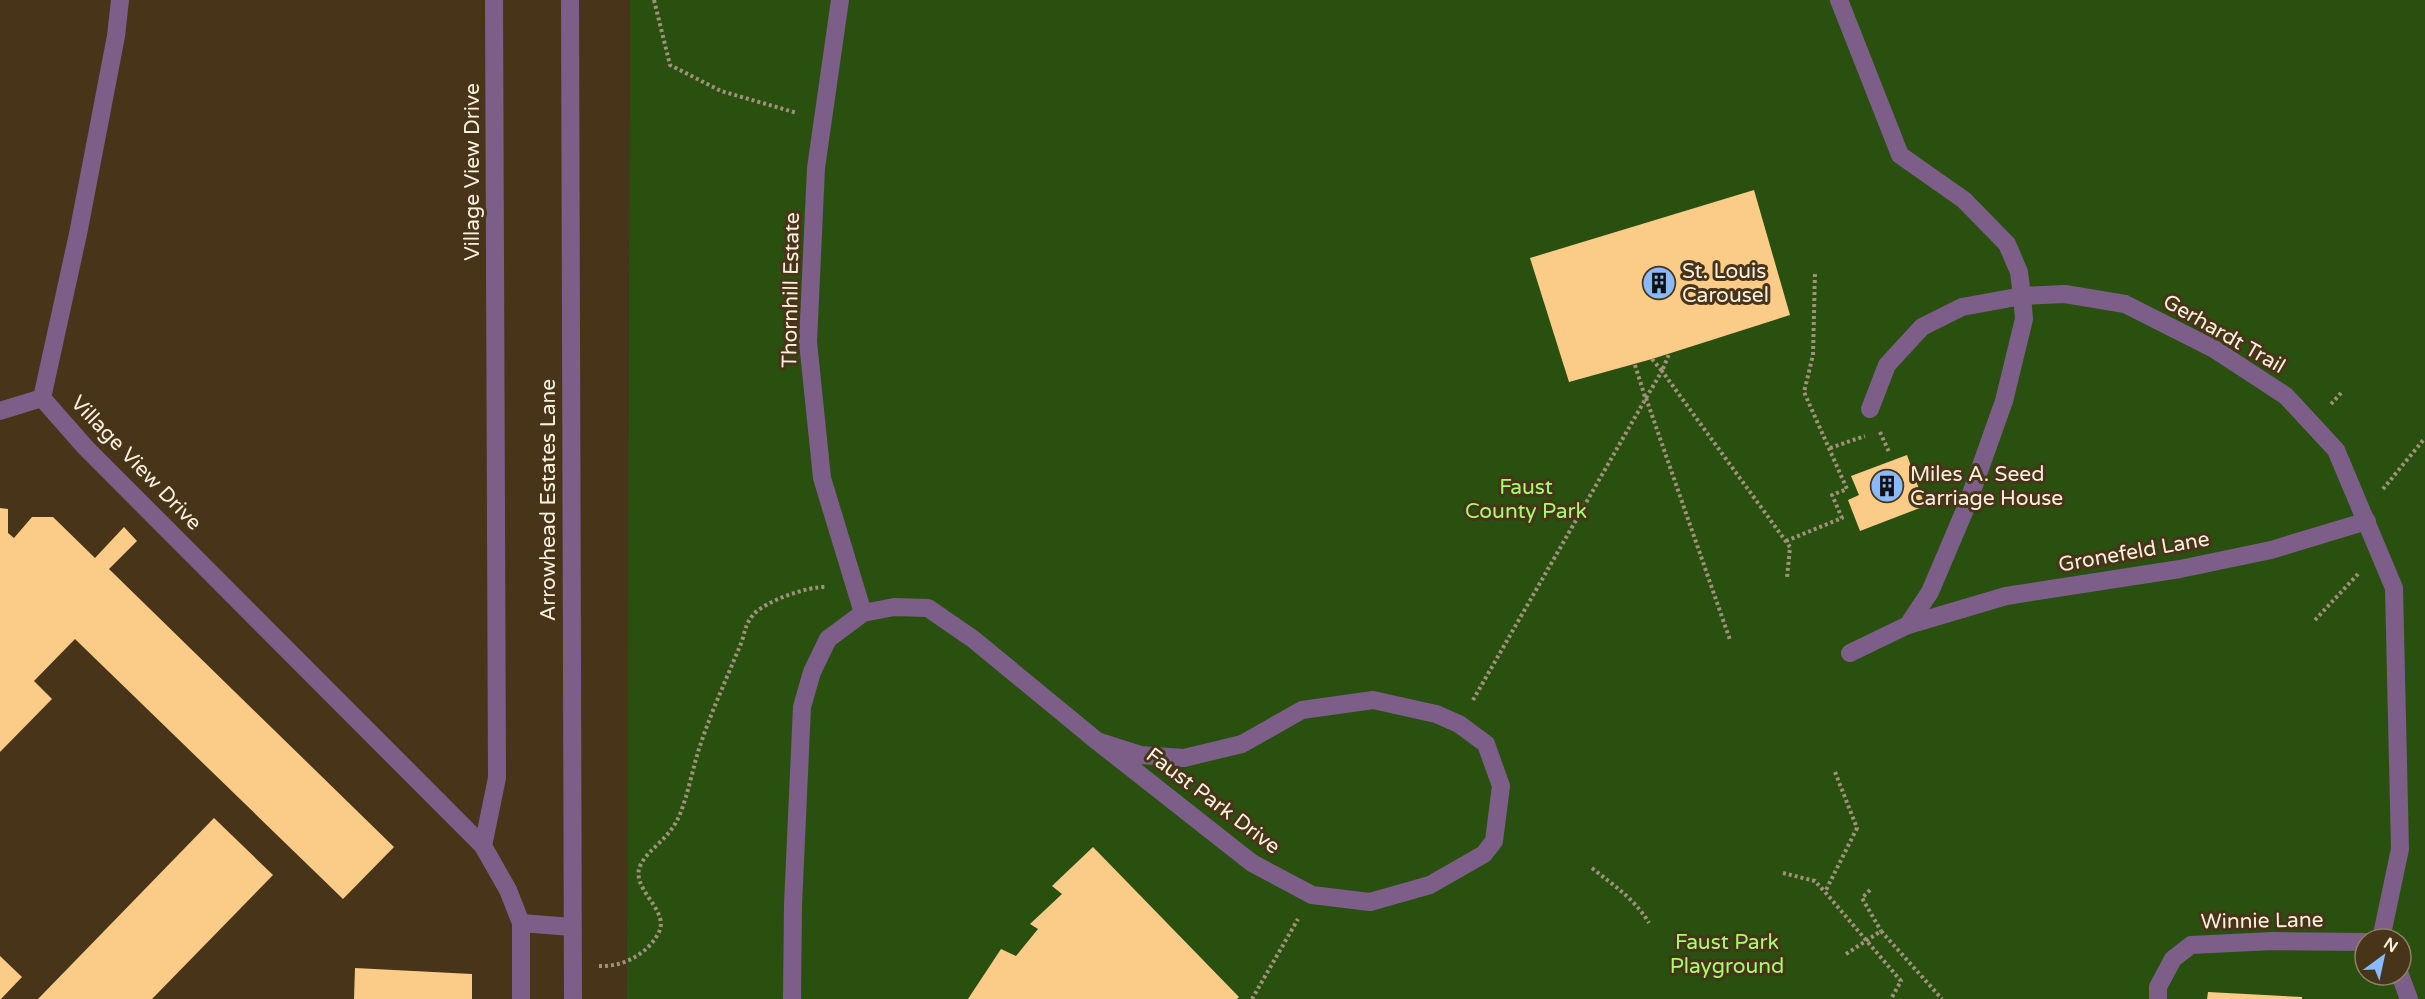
<svg xmlns="http://www.w3.org/2000/svg" width="2425" height="999" viewBox="0 0 2425 999" font-family="'Varela Round',sans-serif">
	<style>
		.green { fill: #2a5010; fill-rule: evenodd }
		.building { fill: #fbcb88 }
		.lines { fill: none; stroke-linecap: round; stroke-linejoin: round }
		.path { stroke: #a0917a; stroke-width: 4; stroke-dasharray: 3 3; stroke-linecap: butt }
		.minor { stroke: #7c5e89; stroke-width: 18 }
		.labels { text-anchor: middle; dominant-baseline: central; stroke-width: 6; stroke-linejoin: round; paint-order: stroke }
		.street-label { font-size: 21px; fill: #fbefde; stroke: #483519 }
		.poi-label { font-size: 21px; fill: #fbefde; stroke: #483519; text-anchor: start }
		.park-label { font-size: 21px; fill: #a4fe6f; stroke: #483519 }
	</style>
	<rect width="100%" height="100%" fill="#483519"/>
	<path class="green" d="M630,0H2425V999H627ZM2365,939H2401V975H2365Z"/>
	<g class="building">
		<polygon points="1754,190 1790,315 1652,359 1569,382 1530,258"/>
		<polygon points="1907,455 1925,506 1860,531 1848,500 1859,495 1851,476"/>
		<polygon points="0,508 8,509 8,533 14,538 32,517 53,517 95,558 124,527 137,541 109,569 394,847 343,899 75,639 34,681 52,699 0,752"/>
		<polygon points="214,818 273,875 152,999 38,999"/>
		<polygon points="1093,847 1239,997 1237,999 968,999 1001,949 1016,956 1038,929 1030,924 1062,894 1052,886"/>
		<polygon points="0,956 22,977 1,999 0,999"/>
		<polygon points="355,968 472,974 472,999 354,999"/>
		<polygon points="2208,992 2302,997 2302,999 2207,999"/>
	</g>
	<g class="lines">
		<g class="path">
			<polyline points="654,0 670,65 721,91 797,113"/>
			<polyline points="1652,359 1662,371 1669,354"/>
			<polyline points="1635,365 1645,397"/>
			<polyline points="1646,398 1662,371 1790,547 1787,578"/>
			<polyline points="2331,404 2341,393"/>
			<polyline points="1880,432 1889,452"/>
			<polyline points="1830,448 1865,436"/>
			<polyline points="2383,489 2425,438"/>
			<polyline points="1786,541 1842,518 1832,495 1847,489 1804,392 1813,355 1815,271"/>
			<polyline points="2315,620 2358,574"/>
			<polyline points="1473,700 1646,398 1730,640"/>
			<polyline points="1835,772 1857,828 1825,892 1901,981 1891,999"/>
			<path d="M1592,868C1614,886 1634,898 1649,923"/>
			<polyline points="1783,873 1815,881 1825,892"/>
			<polyline points="1870,890 1862,898 1881,931"/>
			<polyline points="1846,954 1881,931 1942,999"/>
			<path d="M599,966C623,967 648,954 659,932C670,909 628,888 641,864C650,847 670,839 680,814C688,794 692,772 698,752C710,714 727,678 742,641C745,631 746,623 753,615C765,601 808,586 827,587"/>
			<polyline points="1252,999 1298,919"/>
		</g>
		<g class="minor">
			<polyline points="120,0 116,36 78,234 42,398 86,448 483,846 508,890 521,923 521,999"/>
			<polyline points="570,0 573,999"/>
			<polyline points="840,0 816,168 808,342 822,478 863,613"/>
			<polyline points="1839,0 1900,155 1964,200 2007,244 2019,272 2022,296 2024,319 2004,401 1967,505 1930,592 1908,625"/>
			<polyline points="1870,409 1887,365 1922,327 1962,307 2022,296 2065,294 2125,304 2214,349 2286,396 2336,450 2394,588 2400,849 2381,939"/>
			<polyline points="0,411 42,398"/>
			<polyline points="1850,653 1908,625 2006,596 2180,569 2271,550 2367,521"/>
			<polyline points="483,846 497,778 494,0"/>
			<polyline points="521,923 572,927"/>
			<polyline points="2400,975 2409,999"/>
			<polyline points="792,999 793,905 802,707 812,672 828,639 863,613 894,607 928,608 973,639 1097,741 1252,863 1312,895 1370,902 1430,885 1484,854 1494,841 1501,786 1486,744 1459,724 1436,714 1373,700 1302,710 1242,744 1184,758 1141,755 1097,741"/>
			<polyline points="2158,999 2158,987 2173,959 2191,945 2273,941 2365,942"/>
		</g>
	</g>
	<defs>
		<g id="building-disc" transform="scale(1.725)"><circle r="9.5" fill="#88bafc" stroke="#483519"/><path d="M-4-6H4V6H1V3H-1V6H-4ZM-2.5-4.3h1.7v1.8h-1.7ZM.8-4.3h1.7v1.8H.8ZM-2.5-1h1.7V.8h-1.7ZM.8-1h1.7V.8H.8Z" fill="#111"/></g>
	</defs>
	<g fill-rule="evenodd">
		<use href="#building-disc" x="1659" y="283"/>
		<use href="#building-disc" x="1887" y="486"/>
	</g>
	<g class="labels">
		<g class="street-label">
			<text transform="translate(472 172) rotate(-90)">Village View Drive</text>
			<text transform="translate(791 290) rotate(-89)">Thornhill Estate</text>
			<text transform="translate(2224 334) rotate(30)">Gerhardt Trail</text>
			<text transform="translate(136 463) rotate(46)">Village View Drive</text>
			<text transform="translate(548 500) rotate(-90)">Arrowhead Estates Lane</text>
			<text transform="translate(2134 552) rotate(-10)">Gronefeld Lane</text>
			<text transform="translate(1213 801) rotate(37)">Faust Park Drive</text>
			<text transform="translate(2262 921) rotate(-1)">Winnie Lane</text>
		</g>
		<g class="poi-label">
			<text x="1682" y="271">St. Louis<tspan x="1682" dy="24">Carousel</tspan></text>
			<text x="1910" y="474">Miles A. Seed<tspan x="1910" dy="24">Carriage House</tspan></text>
		</g>
		<g class="park-label">
			<text x="1526" y="487">Faust<tspan x="1526" dy="24">County Park</tspan></text>
			<text x="1727" y="942">Faust Park<tspan x="1727" dy="24">Playground</tspan></text>
		</g>
	</g>
	<g transform="translate(2383 957) rotate(33)"><circle r="28" fill="#483519" stroke="#907f68" stroke-width="1.5"/>
	<path d="M0-4.5L10 22L0 15L-10 22Z" fill="#88bafc"/>
	<text y="-9" font-size="16" font-weight="bold" text-anchor="middle" fill="#fbefde">N</text>
	</g>
</svg>
